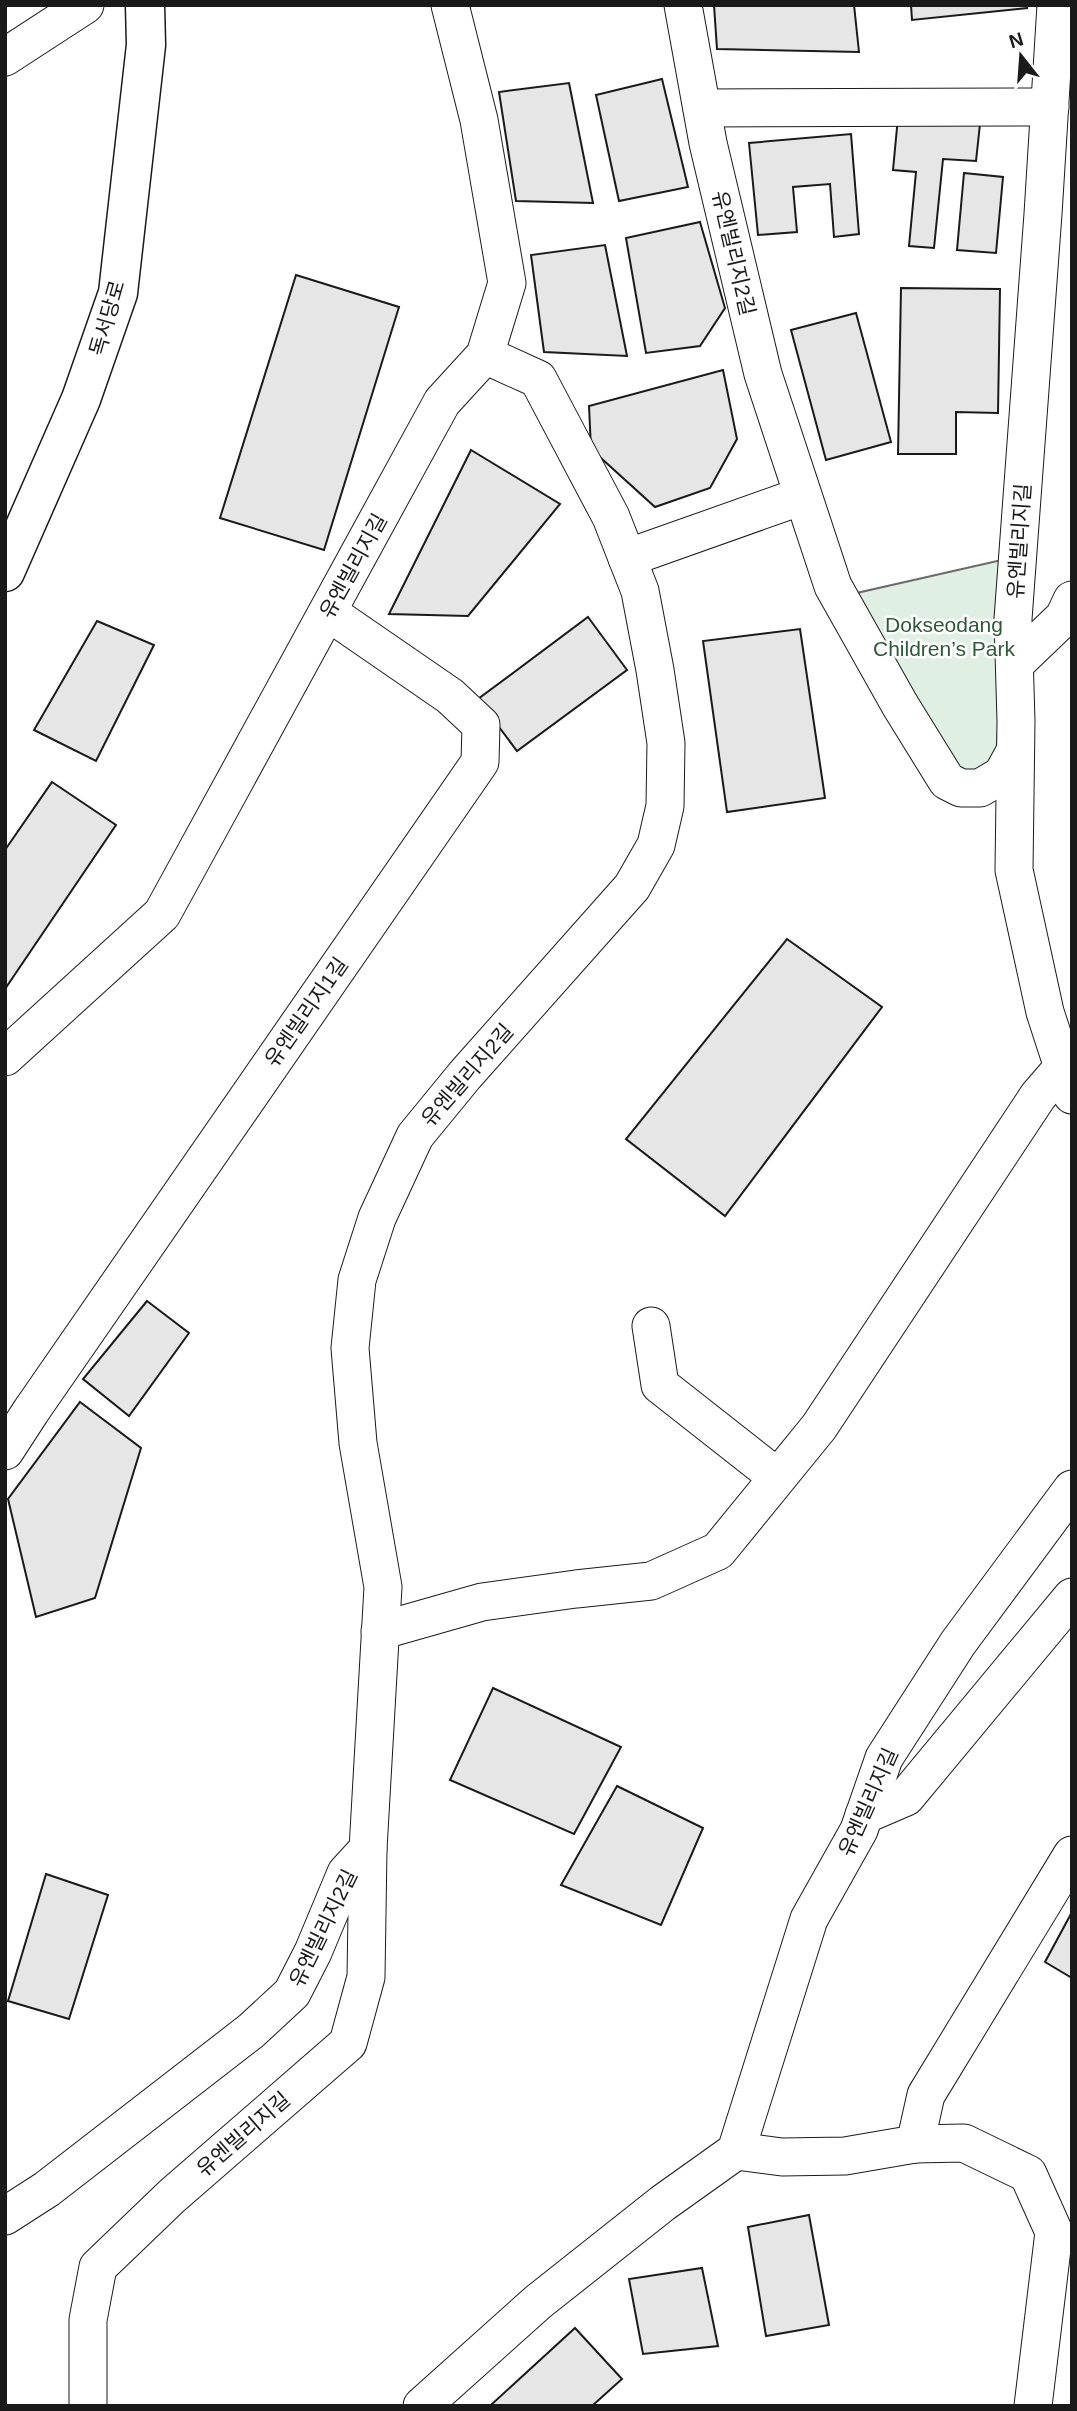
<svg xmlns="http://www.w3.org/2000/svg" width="1077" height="2411" viewBox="0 0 1077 2411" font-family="Helvetica,'Noto Sans KR',sans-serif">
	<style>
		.green { fill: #e0efe3; stroke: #6a6a6a; stroke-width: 2 }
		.building { fill: #e6e6e6; stroke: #1a1a1a; stroke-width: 2 }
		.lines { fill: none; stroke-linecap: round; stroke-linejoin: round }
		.street-casing { stroke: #1a1a1a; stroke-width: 39 }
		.secondary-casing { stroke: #1a1a1a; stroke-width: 41 }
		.street { stroke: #fff; stroke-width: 37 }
		.secondary { stroke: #fff; stroke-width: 38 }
		.labels { text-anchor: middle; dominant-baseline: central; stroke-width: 5; stroke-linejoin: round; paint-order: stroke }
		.street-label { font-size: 21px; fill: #1a1a1a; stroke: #fff }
		.park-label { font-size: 21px; fill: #2b5a34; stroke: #fff }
	</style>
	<rect width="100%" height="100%" fill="#fff"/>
	<polygon class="green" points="1006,559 996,772 963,775 848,595"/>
	<g class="building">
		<polygon points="714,5 854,5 859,52 717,49"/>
		<polygon points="911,5 1027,5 1027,8 912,20"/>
		<polygon points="662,79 688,187 619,201 596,95"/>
		<polygon points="569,83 593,203 516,201 499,92"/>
		<polygon points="898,117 980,124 976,161 943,159 934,248 909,246 916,172 893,170"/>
		<polygon points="851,134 859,234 834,237 830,184 793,187 797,232 758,235 749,143"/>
		<polygon points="964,173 1003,177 996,253 957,250"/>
		<polygon points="700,222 725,308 700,346 646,353 626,238"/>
		<polygon points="605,245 627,356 544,352 531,255"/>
		<polygon points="296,275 399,307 324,550 220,518"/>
		<polygon points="901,288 1000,289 998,413 956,412 956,454 898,454"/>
		<polygon points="856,313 891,442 826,460 791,330"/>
		<polygon points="723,370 737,439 710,488 655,507 591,449 589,406"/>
		<polygon points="471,450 560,504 468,616 389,614"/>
		<polygon points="588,617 627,670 517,751 478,699"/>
		<polygon points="97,621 154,645 96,761 34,730"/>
		<polygon points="800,629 825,798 727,812 703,641"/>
		<polygon points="52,782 116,825 5,989 5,850"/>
		<polygon points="787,939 882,1007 725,1216 626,1139"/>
		<polygon points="147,1301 189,1333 129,1416 83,1379"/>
		<polygon points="80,1402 141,1448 95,1598 36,1617 8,1499"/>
		<polygon points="493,1688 621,1747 574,1834 450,1780"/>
		<polygon points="617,1786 703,1828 661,1925 561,1885"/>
		<polygon points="46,1874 108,1895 69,2019 8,2001"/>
		<polygon points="1072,1912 1072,1978 1045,1962"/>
		<polygon points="809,2215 829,2325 766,2336 748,2227"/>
		<polygon points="702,2268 718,2346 643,2354 629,2279"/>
		<polygon points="575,2328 622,2379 592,2406 494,2406 492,2404"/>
	</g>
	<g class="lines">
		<g class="street-casing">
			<g id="street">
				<polyline points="683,5 708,143 763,374 833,586 900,705 947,781 961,788 980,788 1002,775 1014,753"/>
				<polyline points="1056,5 1043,214 1013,619 1016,721 1014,870 1045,1012 1072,1095"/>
				<polyline points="5,57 85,5"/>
				<polyline points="702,108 1050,107"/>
				<polyline points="627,558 802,496"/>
				<polyline points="1015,664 1064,617 1072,600"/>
				<polyline points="5,1057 162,914 442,402 485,355 507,283 479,120 450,5"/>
				<polyline points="651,1326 660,1385 777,1477"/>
				<polyline points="5,1451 31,1411 480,762 481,725 450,696 328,612"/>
				<polyline points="380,1631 482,1602 576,1589 651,1581 718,1551 819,1427 1038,1096 1063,1067"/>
				<polyline points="864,1815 906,1797 1072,1597"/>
				<polyline points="915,2144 926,2095 1072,1855"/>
				<polyline points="736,2151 782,2157 845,2156 915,2144 964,2143 1028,2174 1054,2232 1033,2406"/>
				<polyline points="5,2216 47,2189 251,2031 292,1993 313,1952 346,1873 368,1849 383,1587 358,1443 350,1348 357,1280 377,1218 415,1136 465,1075 632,887 656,845 665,806 666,743 655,670 640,591 611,517 538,379 485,355"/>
				<polyline points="88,2406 88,2320 98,2267 172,2196 348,2043 366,1977 368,1849"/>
				<polyline points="422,2406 538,2302 663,2203 736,2151 809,1919 859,1830 884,1758 958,1643 1072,1489"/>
			</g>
		</g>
		<g class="secondary-casing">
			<polyline id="secondary" points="5,572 81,399 118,293 146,45 145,5"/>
		</g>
		<use href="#street" class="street"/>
		<use href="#secondary" class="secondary"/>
	</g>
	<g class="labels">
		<g class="street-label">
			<text transform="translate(734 253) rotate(77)">유엔빌리지2길</text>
			<text transform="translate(107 318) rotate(-74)">독서당로</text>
			<text transform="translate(1019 541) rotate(-86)">유엔빌리지길</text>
			<text transform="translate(353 566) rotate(-61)">유엔빌리지길</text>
			<text transform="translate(306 1012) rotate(-55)">유엔빌리지1길</text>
			<text transform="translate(467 1075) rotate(-49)">유엔빌리지2길</text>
			<text transform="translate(868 1802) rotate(-66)">유엔빌리지길</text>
			<text transform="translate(323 1928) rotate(-64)">유엔빌리지2길</text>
			<text transform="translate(243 2134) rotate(-41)">유엔빌리지길</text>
		</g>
		<g class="park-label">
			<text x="944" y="624">Dokseodang<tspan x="944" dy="24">Children’s Park</tspan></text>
		</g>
	</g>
	<rect width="1077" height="2411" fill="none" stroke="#1a1a1a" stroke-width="14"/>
	<g transform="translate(1021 56) rotate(343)" stroke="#ffffff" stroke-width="5" paint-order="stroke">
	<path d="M0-5L12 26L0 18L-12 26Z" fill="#1a1a1a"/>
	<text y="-10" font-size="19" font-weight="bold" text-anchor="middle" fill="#1a1a1a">N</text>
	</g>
</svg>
